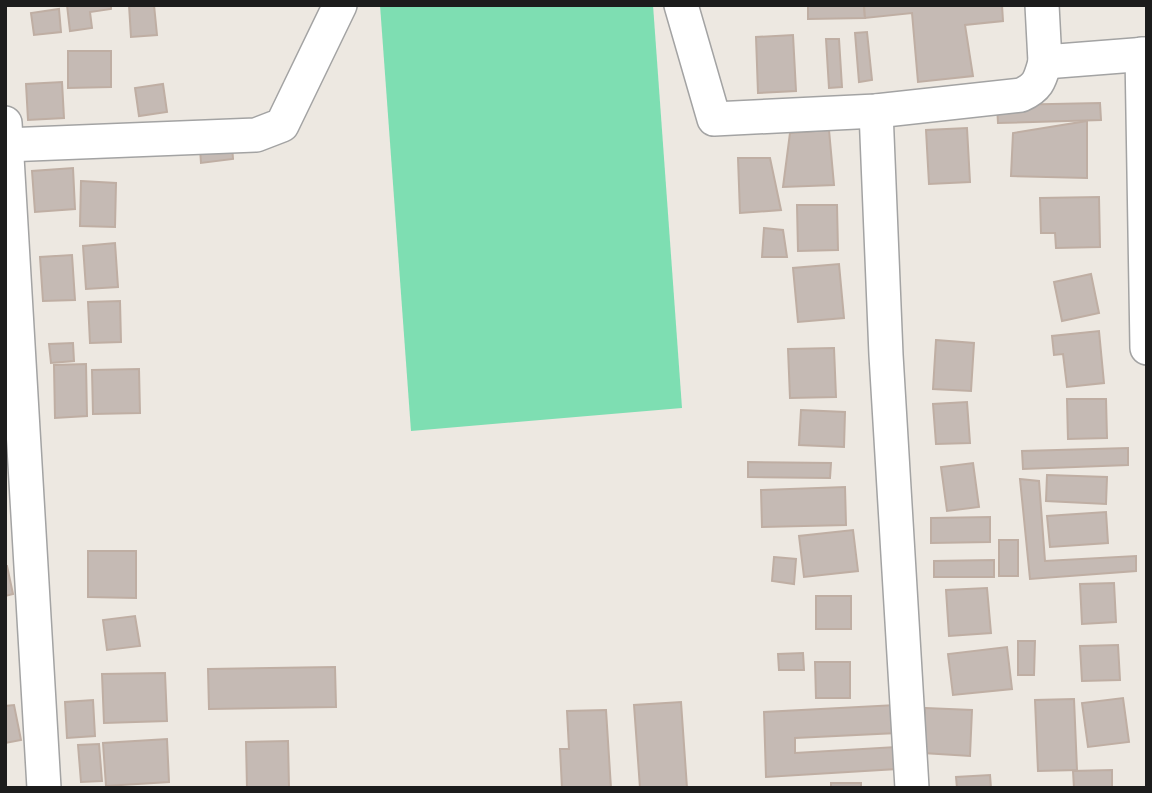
<svg xmlns="http://www.w3.org/2000/svg" width="1152" height="793" viewBox="0 0 1152 793" font-family="Quicksand,sans-serif">
	<style>
		.pitch { fill: #7edeb2 }
		.building { fill: #c5bab4; stroke: #bfaea3; stroke-width: 2 }
		.lines { fill: none; stroke-linecap: round; stroke-linejoin: round }
		.minor-casing { stroke: #a3a3a3; stroke-width: 36 }
		.minor { stroke: #fff; stroke-width: 33 }
	</style>
	<rect width="100%" height="100%" fill="#ede8e1"/>
	<polygon class="pitch" points="380,5 653,5 682,408 411,431"/>
	<g class="building">
		<polygon points="67,5 111,5 111,9 90,12 92,28 70,31"/>
		<polygon points="129,5 154,5 157,35 131,37"/>
		<polygon points="808,5 864,5 865,18 808,19"/>
		<polygon points="864,5 1002,5 1003,21 965,25 973,76 918,82 912,13 865,18"/>
		<polygon points="59,9 61,32 34,35 31,13"/>
		<polygon points="867,32 872,80 859,82 855,33"/>
		<polygon points="793,35 796,91 758,93 756,37"/>
		<polygon points="826,39 839,39 842,87 829,88"/>
		<polygon points="68,51 111,51 111,87 68,88"/>
		<polygon points="62,82 64,118 28,120 26,84"/>
		<polygon points="163,84 167,112 139,116 135,88"/>
		<polygon points="1100,103 1101,120 998,123 997,105"/>
		<polygon points="1087,121 1087,178 1011,176 1013,133"/>
		<polygon points="967,128 970,182 929,184 926,130"/>
		<polygon points="829,130 834,185 783,187 790,133"/>
		<polygon points="232,145 233,159 201,163 200,148"/>
		<polygon points="738,158 770,158 781,210 740,213"/>
		<polygon points="73,168 75,209 35,212 32,171"/>
		<polygon points="81,181 116,183 115,227 80,226"/>
		<polygon points="1099,197 1100,247 1056,248 1055,233 1041,233 1040,198"/>
		<polygon points="797,205 837,205 838,250 798,251"/>
		<polygon points="764,228 783,230 787,257 762,257"/>
		<polygon points="115,243 118,287 86,289 83,246"/>
		<polygon points="72,255 75,300 43,301 40,257"/>
		<polygon points="839,264 844,318 798,322 793,268"/>
		<polygon points="1091,274 1099,313 1062,321 1054,282"/>
		<polygon points="120,301 121,342 90,343 88,302"/>
		<polygon points="1099,331 1104,383 1067,387 1063,354 1054,355 1052,336"/>
		<polygon points="936,340 974,343 971,391 933,389"/>
		<polygon points="73,343 74,361 51,363 49,344"/>
		<polygon points="834,348 836,397 790,398 788,349"/>
		<polygon points="86,364 87,416 55,418 54,365"/>
		<polygon points="139,369 140,413 93,414 92,370"/>
		<polygon points="1067,399 1106,399 1107,438 1068,439"/>
		<polygon points="967,402 970,443 936,444 933,404"/>
		<polygon points="801,410 845,412 844,447 799,445"/>
		<polygon points="1128,448 1128,465 1023,469 1022,451"/>
		<polygon points="748,462 831,463 830,478 748,477"/>
		<polygon points="973,463 979,507 947,511 941,467"/>
		<polygon points="1047,475 1107,477 1106,504 1046,501"/>
		<polygon points="1020,479 1039,481 1045,561 1136,556 1136,571 1030,579"/>
		<polygon points="845,487 846,525 762,527 761,490"/>
		<polygon points="1106,512 1108,543 1050,547 1047,516"/>
		<polygon points="990,517 990,542 931,543 931,518"/>
		<polygon points="853,530 858,571 804,577 799,536"/>
		<rect x="999" y="540" width="19" height="36"/>
		<polygon points="88,551 136,551 136,598 88,597"/>
		<polygon points="774,557 796,559 794,584 772,581"/>
		<polygon points="994,560 994,577 934,577 934,561"/>
		<polygon points="5,566 7,566 13,594 5,596"/>
		<polygon points="1114,583 1116,622 1082,624 1080,584"/>
		<polygon points="987,588 991,633 949,636 946,590"/>
		<rect x="816" y="596" width="35" height="33"/>
		<polygon points="135,616 140,646 107,650 103,620"/>
		<polygon points="1018,641 1035,641 1034,675 1018,675"/>
		<polygon points="1118,645 1120,680 1082,681 1080,646"/>
		<polygon points="1007,647 1012,689 953,695 948,654"/>
		<polygon points="803,653 804,670 779,670 778,654"/>
		<polygon points="815,662 850,662 850,698 816,698"/>
		<polygon points="335,667 336,707 209,709 208,669"/>
		<polygon points="165,673 167,721 104,723 102,674"/>
		<polygon points="1123,698 1129,742 1088,747 1082,703"/>
		<polygon points="1074,699 1077,770 1038,771 1035,700"/>
		<polygon points="93,700 95,736 67,738 65,702"/>
		<polygon points="681,702 687,788 640,788 634,705"/>
		<polygon points="14,705 21,740 5,743 5,706"/>
		<polygon points="896,705 897,733 795,738 795,753 896,747 897,769 766,777 764,712"/>
		<polygon points="925,708 972,710 970,756 923,753"/>
		<polygon points="606,710 611,788 562,788 560,749 569,749 567,711"/>
		<polygon points="167,739 169,782 106,786 103,743"/>
		<polygon points="288,741 289,788 247,788 246,742"/>
		<polygon points="99,744 102,781 81,782 78,745"/>
		<polygon points="1112,770 1112,788 1074,788 1073,771"/>
		<polygon points="990,775 991,788 957,788 956,777"/>
		<rect x="831" y="783" width="30" height="5"/>
	</g>
	<g class="lines">
		<g class="minor-casing">
			<g id="minor">
				<path d="M681,5L714,119L876,111L1021,95C1039,87 1040,79 1045,62"/>
				<polyline points="1042,5 1045,62 1147,54"/>
				<polyline points="1142,54 1147,348"/>
				<polyline points="876,111 886,355 912,788"/>
				<polyline points="5,123 44,788"/>
				<polyline points="5,145 256,135 282,125 340,5"/>
			</g>
		</g>
		<use href="#minor" class="minor"/>
	</g>
	<rect width="1152" height="793" fill="none" stroke="#1c1c1c" stroke-width="14"/>
</svg>
